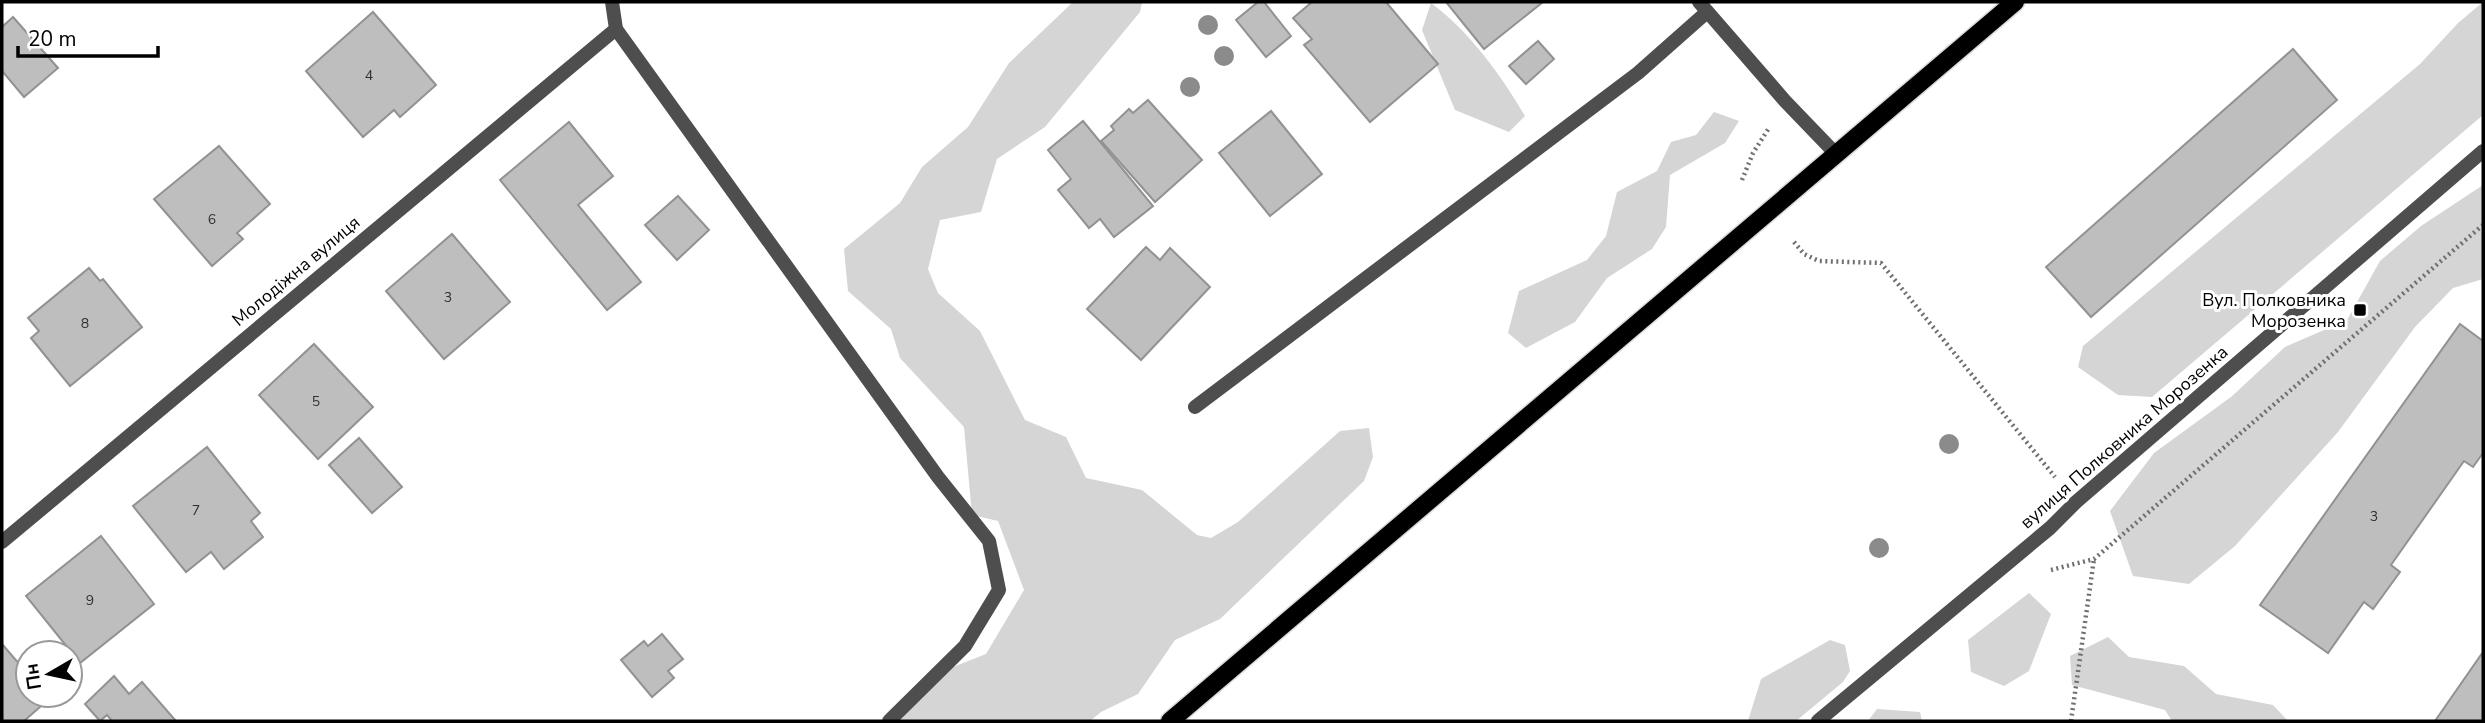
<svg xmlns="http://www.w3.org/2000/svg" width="2485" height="723" viewBox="0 0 2485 723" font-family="'Nunito Sans',sans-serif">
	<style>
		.green { fill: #d5d5d5 }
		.building { fill: #bebebe; stroke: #929292; stroke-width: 2 }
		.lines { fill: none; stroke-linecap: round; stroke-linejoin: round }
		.primary-casing { stroke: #dbdbdb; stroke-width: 21 }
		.path { stroke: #707070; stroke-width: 4.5; stroke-dasharray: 2 3.5; stroke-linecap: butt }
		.service { stroke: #4e4e4e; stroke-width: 14 }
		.minor { stroke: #4e4e4e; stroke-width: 14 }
		.primary { stroke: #000; stroke-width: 18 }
		.tree { fill: #8b8b8b }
		.poi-dot { fill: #000; stroke: #fff; stroke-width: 2.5 }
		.labels { text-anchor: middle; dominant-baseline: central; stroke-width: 6; stroke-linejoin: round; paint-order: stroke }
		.number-label { font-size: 14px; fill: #303030 }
		.street-label { font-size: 18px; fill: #000; stroke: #fff }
		.poi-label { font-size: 18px; fill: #000; stroke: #fff; text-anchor: end }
	</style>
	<rect width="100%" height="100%" fill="#fff"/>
	<g class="green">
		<polygon points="1073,2 1142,2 1140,12 1045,127 997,159 981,212 940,220 928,269 938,293 980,331 1025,420 1066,437 1086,478 1142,490 1197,535 1211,538 1238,522 1340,431 1369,428 1373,457 1364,481 1220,619 1175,640 1138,694 1101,712 1090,721 889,721 933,675 986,654 1024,590 998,521 972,515 964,427 900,358 891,329 848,291 844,249 900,203 922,167 968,127 1009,63"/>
		<polygon points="2483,2 2483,115 2152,397 2118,395 2078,367 2083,346 2420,64 2458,23"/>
		<path d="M1431,3C1470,32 1500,74 1525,116L1509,132L1455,110L1422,30Z"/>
		<polygon points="1714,112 1739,121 1725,143 1670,175 1666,227 1652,249 1607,278 1575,322 1526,348 1508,333 1519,291 1587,260 1606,236 1617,192 1657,171 1671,142 1696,135"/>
		<polygon points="2483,185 2483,279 2453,288 2415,327 2338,432 2235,546 2189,584 2133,576 2110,511 2154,453 2231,397 2285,347 2347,320 2380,261 2421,226"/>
		<polygon points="2029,593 2051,614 2029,671 2004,686 1971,672 1968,640"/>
		<polygon points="2108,637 2129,657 2184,666 2216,694 2273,705 2288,721 2172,721 2165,710 2072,685 2070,656"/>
		<polygon points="1830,640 1845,645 1850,671 1843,682 1796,721 1748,721 1761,679"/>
		<polygon points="1877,709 1920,712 1922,721 1868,721"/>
	</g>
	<g class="building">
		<polygon points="1258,2 1264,2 1291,36 1266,57 1236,20"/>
		<polygon points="1312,2 1386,2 1438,64 1370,122 1304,45 1312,39 1293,18"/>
		<polygon points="1446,2 1543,2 1484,49"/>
		<polygon points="373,12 436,85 400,117 394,110 363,137 306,71"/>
		<polygon points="13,17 58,68 24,97 2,71 2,27"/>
		<polygon points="1538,41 1554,59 1526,84 1509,66"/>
		<polygon points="2293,49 2337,100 2091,317 2046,267"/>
		<polygon points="1148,100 1202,160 1155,202 1101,141 1114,130 1111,126 1129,109 1133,113"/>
		<polygon points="1271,111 1322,174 1270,216 1219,153"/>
		<polygon points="1083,121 1153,206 1114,237 1100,219 1089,228 1058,190 1071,179 1048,150"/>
		<polygon points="569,122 613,176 578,205 641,282 607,310 500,180"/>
		<polygon points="219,146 270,204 237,233 243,239 212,266 154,199"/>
		<polygon points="678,196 709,230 677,260 645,225"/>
		<polygon points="452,234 510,302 444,359 386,291"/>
		<polygon points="1146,247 1160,260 1170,248 1210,287 1141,360 1087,309"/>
		<polygon points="89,268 100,281 103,279 142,327 70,386 31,338 39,331 28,318"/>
		<polygon points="2460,324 2483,341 2483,453 2473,467 2464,461 2391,565 2400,572 2373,609 2364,602 2328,653 2260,605"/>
		<polygon points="314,344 373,407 318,459 259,395"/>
		<polygon points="359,438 402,487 372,513 329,465"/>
		<polygon points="207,447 260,513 251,521 263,537 224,569 211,552 186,572 133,506"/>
		<polygon points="101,536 154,604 80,663 26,596"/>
		<polygon points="662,634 683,659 668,671 674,678 652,697 621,660 644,641 648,646"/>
		<polygon points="2,644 28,674 28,695 46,695 49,699 24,721 2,721"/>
		<polygon points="2483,652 2483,721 2435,721"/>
		<polygon points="114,676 129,694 142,682 176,721 112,721 107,715 100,721 85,704"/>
	</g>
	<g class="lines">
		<g class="primary-casing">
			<polyline id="primary" points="1170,721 2015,2"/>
		</g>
		<g class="path">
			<polyline points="1742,180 1753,153 1769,128"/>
			<polyline points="1794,242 1804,254 1819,261 1881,263 2055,477"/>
			<polyline points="2051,570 2094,559 2483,225"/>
			<polyline points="2071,721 2094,559"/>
		</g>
		<g class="service">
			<polyline points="616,29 938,477 989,541 999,590 965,646 889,721"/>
			<polyline points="1195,407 1638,73 1707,12"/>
		</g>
		<g class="minor">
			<polyline points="1699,2 1785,101 1836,154"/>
			<polyline points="2,542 616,29 612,2"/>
			<polyline points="1818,721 2050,528 2076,502 2483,151"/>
		</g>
		<use href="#primary" class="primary"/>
	</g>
	<g class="tree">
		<circle cx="1208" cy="25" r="10"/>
		<circle cx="1224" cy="56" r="10"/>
		<circle cx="1190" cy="87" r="10"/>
		<circle cx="1949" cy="444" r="10"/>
		<circle cx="1879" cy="548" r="10"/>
	</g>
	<rect class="poi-dot" x="2353" y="303" width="14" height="14" rx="3.5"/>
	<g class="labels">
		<g class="number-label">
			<text x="369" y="75">4</text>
			<text x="212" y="219">6</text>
			<text x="448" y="297">3</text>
			<text x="85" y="323">8</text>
			<text x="316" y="401">5</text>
			<text x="196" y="510">7</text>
			<text x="2374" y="516">3</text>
			<text x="90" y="600">9</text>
		</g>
		<g class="street-label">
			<text transform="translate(296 271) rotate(-40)">Молодіжна вулиця</text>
			<text transform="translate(2124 437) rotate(-41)">вулиця Полковника Морозенка</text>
		</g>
		<g class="poi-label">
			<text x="2346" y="300">Вул. Полковника<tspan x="2346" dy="21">Морозенка</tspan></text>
		</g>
	</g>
	<rect width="2485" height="723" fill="none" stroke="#000000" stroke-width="7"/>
	<g transform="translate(49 674) rotate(261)"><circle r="33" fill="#ffffff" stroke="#999999" stroke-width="2"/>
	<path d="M0-5L12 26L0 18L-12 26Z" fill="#000000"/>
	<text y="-10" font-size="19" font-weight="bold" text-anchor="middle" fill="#000000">Пн</text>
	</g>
	<path d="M18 46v10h140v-10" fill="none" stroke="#000000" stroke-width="3.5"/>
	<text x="28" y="46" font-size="21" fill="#000000" stroke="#ffffff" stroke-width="5" paint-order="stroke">20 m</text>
</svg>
